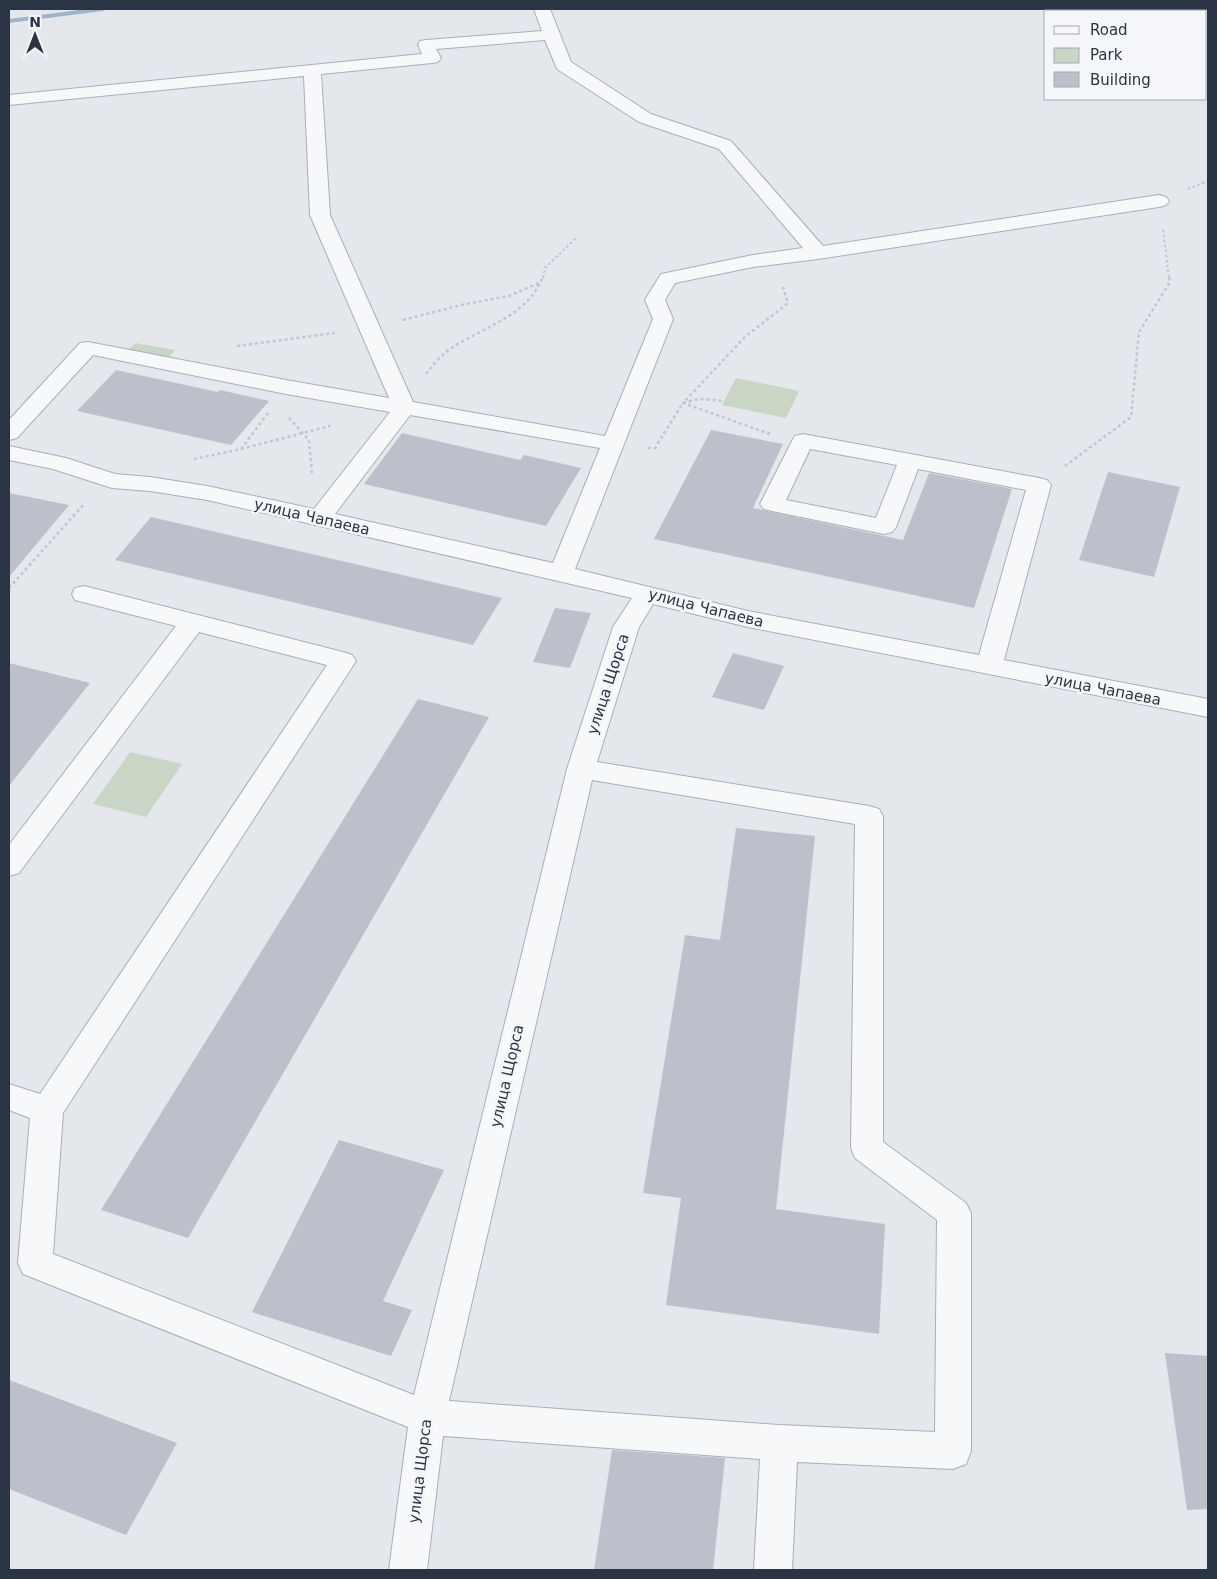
<svg xmlns="http://www.w3.org/2000/svg" width="1217" height="1579" viewBox="0 0 1217 1579" font-family="'DejaVu Sans',sans-serif">
	<style>
		.green { fill: #c9d6c5 }
		.lines { fill: none; stroke-linecap: round; stroke-linejoin: round }
		.stream { fill: #9fb4cc; fill-rule: evenodd }
		.building { fill: #bbc0ca }
		.minor-casing { stroke: #a9aeb7; stroke-width: 2 }
		.path-far1 { stroke: #c2c5cb; stroke-width: 2; stroke-dasharray: 2.5 2.5; stroke-linecap: butt }
		.path { stroke: #c2c5cb; stroke-width: 2.5; stroke-dasharray: 3 3; stroke-linecap: butt }
		.minor { fill: #f7f8fa; fill-rule: evenodd }
		.labels { text-anchor: middle; dominant-baseline: central; stroke-width: 5; stroke-linejoin: round; paint-order: stroke }
		.street-label { font-size: 15px; fill: #2b3445; stroke: #f4f6f9 }
	</style>
	<rect width="100%" height="100%" fill="#e4e7ec"/>
	<g class="green">
		<polygon points="135,343 175,350 160,369 119,361"/>
		<polygon points="736,378 799,391 786,418 722,405"/>
		<polygon points="130,752 182,764 146,817 93,804"/>
	</g>
	<g class="lines">
		<polygon class="stream" points="87,9 107,9 103,11 9,23 9,19"/>
	</g>
	<g class="building">
		<polygon points="116,370 218,392 220,390 269,401 231,445 77,411"/>
		<polygon points="711,430 783,444 753,508 903,540 929,473 1012,489 974,608 654,539"/>
		<polygon points="402,433 520,460 524,455 581,468 546,526 364,484"/>
		<polygon points="1108,472 1180,487 1154,577 1079,560"/>
		<polygon points="9,493 69,505 9,577"/>
		<polygon points="151,517 502,598 473,645 115,560"/>
		<polygon points="555,608 591,613 570,668 533,662"/>
		<polygon points="733,653 784,666 764,710 712,697"/>
		<polygon points="9,663 90,683 9,786"/>
		<polygon points="418,699 489,717 188,1238 101,1210"/>
		<polygon points="736,828 815,836 776,1209 885,1224 879,1334 666,1305 681,1198 643,1193 685,935 720,940"/>
		<polygon points="339,1140 444,1170 383,1301 412,1310 391,1356 252,1312"/>
		<polygon points="1165,1353 1208,1356 1208,1509 1187,1510"/>
		<polygon points="9,1380 177,1443 126,1535 9,1489"/>
		<polygon points="612,1450 725,1458 713,1570 594,1570"/>
	</g>
	<g class="lines">
		<g class="minor-casing">
			<path id="minor" d="M534,9H550L571,62L651,114L731,141L823,246L1159,195L1166,197L1169,201L1166,205L1159,207L818,259L753,267L675,283L665,300L673,319L575,569L748,611L979,655L1026,490L918,469L896,527L892,532L884,534L772,511L764,509L760,504L792,441L795,436L803,434L1039,478L1047,480L1051,485L1004,660L1208,699V717L748,627L653,604L639,627L597,762L869,806L879,809L883,816V1142L966,1203L971,1213V1451L966,1464L953,1469L797,1462L792,1570H754L760,1459L443,1436L427,1570H389L408,1427L23,1274L18,1263L30,1118L9,1110V1084L40,1094L327,665L199,632L19,873L9,876V845L176,626L75,600L72,594L75,588L84,586L343,652L352,655L356,661L63,1113L53,1254L414,1395L567,769L613,627L632,598L207,500L150,491L112,488L53,469L9,460V446L66,458L115,474L150,477L207,486L314,509L390,412L286,394L93,355L17,438L9,440V420L80,343L88,342L286,380L389,398L310,215L304,76L9,105V95L422,54L418,45L420,41L426,40L542,31ZM545,40L557,69L639,122L719,149L803,248L753,255L661,274L645,300L653,319L605,436L413,402L330,215L321,74L432,63L438,62L441,58L436,49ZM410,415L600,448L553,563L335,514ZM810,449L897,465L876,518L786,500ZM592,780L855,824L851,1148L855,1158L937,1220L935,1432L779,1425L449,1401Z"/>
		</g>
		<g class="path-far1">
			<polyline points="1188,189 1208,181"/>
			<polyline points="1163,230 1169,278"/>
			<polyline points="543,278 545,268 576,238"/>
		</g>
		<g class="path">
			<polyline points="403,320 461,305 509,296 541,282"/>
			<polyline points="237,346 335,333"/>
			<path d="M426,374C433,365 440,356 450,349C482,327 528,317 543,276"/>
			<polyline points="289,418 309,440 312,474"/>
			<polyline points="770,434 683,403 745,337 788,303 783,287"/>
			<polyline points="648,448 655,448 683,403 699,399 724,401"/>
			<polyline points="241,449 330,426"/>
			<polyline points="194,459 241,449 268,413"/>
			<polyline points="1065,466 1131,417 1139,332 1170,282 1169,276"/>
			<polyline points="9,588 85,503"/>
		</g>
		<use href="#minor" class="minor"/>
	</g>
	<g class="labels">
		<g class="street-label">
			<text transform="translate(312 517) rotate(13)">улица Чапаева</text>
			<text transform="translate(706 608) rotate(14)">улица Чапаева</text>
			<text transform="translate(608 684) rotate(-72)">улица Щорса</text>
			<text transform="translate(1103 689) rotate(11)">улица Чапаева</text>
			<text transform="translate(507 1076) rotate(-77)">улица Щорса</text>
			<text transform="translate(420 1471) rotate(-83)">улица Щорса</text>
		</g>
	</g>
	<rect width="1217" height="1579" fill="none" stroke="#2b3445" stroke-width="20"/>
	<rect x="1044" y="10" width="162" height="90" fill="#f4f6f9" stroke="#a4a8b1"/>
	<rect x="1054" y="26" width="25" height="8" fill="#f7f8fa" stroke="#a4a8b1"/>
	<text x="1090" y="35" font-size="15" fill="#2b3445">Road</text>
	<rect x="1054" y="48" width="25" height="15" fill="#c9d6c5" stroke="#a4a8b1"/>
	<text x="1090" y="60" font-size="15" fill="#2b3445">Park</text>
	<rect x="1054" y="72" width="25" height="15" fill="#bbc0ca" stroke="#a4a8b1"/>
	<text x="1090" y="85" font-size="15" fill="#2b3445">Building</text>
	<g transform="translate(35 35)" stroke="#f4f6f9" stroke-width="4" paint-order="stroke">
	<path d="M0-4L9 19L0 12L-9 19Z" fill="#2b3445"/>
	<text y="-8" font-size="14" font-weight="bold" text-anchor="middle" fill="#2b3445">N</text>
	</g>
</svg>
